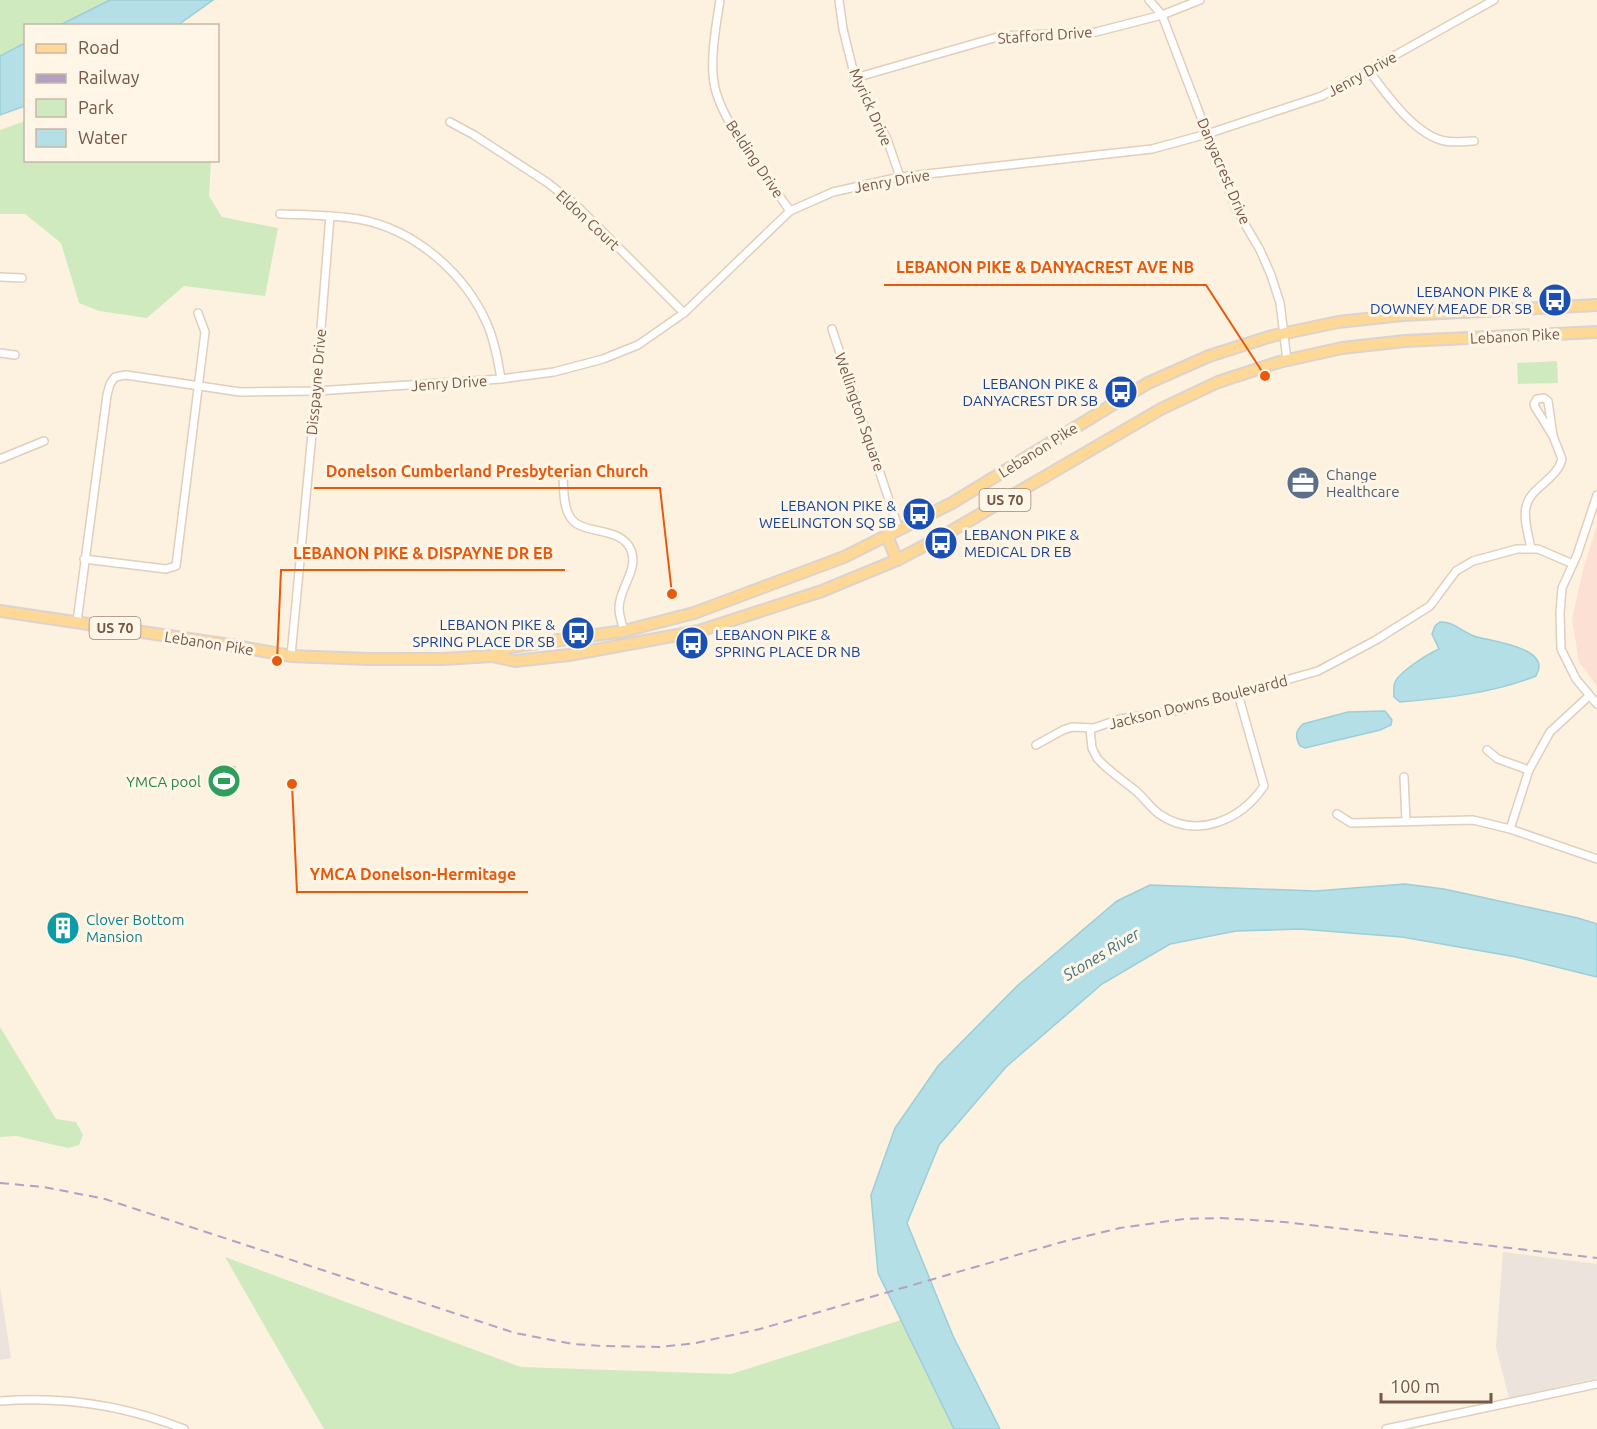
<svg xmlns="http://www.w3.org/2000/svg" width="1597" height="1429" viewBox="0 0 1597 1429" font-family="Ubuntu,sans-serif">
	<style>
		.commercial { fill: #fde0d4 }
		.industrial { fill: #ebe3dc }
		.green { fill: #d0eabf }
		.water { fill: #b5dfe6; stroke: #9bced8; stroke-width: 1.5 }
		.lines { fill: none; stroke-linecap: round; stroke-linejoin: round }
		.minor-casing { stroke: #e1cebc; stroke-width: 10 }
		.primary-casing { stroke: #dbd3cf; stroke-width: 14 }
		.minor { stroke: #fff; stroke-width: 7 }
		.primary { stroke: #fdd897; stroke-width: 10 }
		.rail { stroke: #b4a0c5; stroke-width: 2; stroke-dasharray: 9 6; stroke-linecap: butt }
		.labels { text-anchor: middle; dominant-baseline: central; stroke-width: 6; stroke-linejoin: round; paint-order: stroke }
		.shield { fill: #fff6e7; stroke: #9e8777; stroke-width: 1.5 }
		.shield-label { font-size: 14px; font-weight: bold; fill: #745747 }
		.street-label { font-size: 15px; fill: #745747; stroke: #fff6e7 }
		.transit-label { font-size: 15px; fill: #164399; stroke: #fff6e7; text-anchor: end }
		.service-label { font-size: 15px; fill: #4e5e75; stroke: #fff6e7; text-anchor: start }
		.leisure-label { font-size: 15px; fill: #27864d; stroke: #fff6e7; text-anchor: end }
		.culture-label { font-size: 15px; fill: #0d838f; stroke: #fff6e7; text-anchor: start }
		.water-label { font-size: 16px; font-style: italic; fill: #3e7581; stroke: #fff6e7 }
		.leader { fill: none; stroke: #e8590c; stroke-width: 2 }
		.callout-dot { fill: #e8590c; stroke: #fff6e7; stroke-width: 2 }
		.callout-label { font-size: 16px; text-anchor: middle; font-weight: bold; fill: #e8590c; stroke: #fff6e7; stroke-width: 6; stroke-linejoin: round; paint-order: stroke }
	</style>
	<rect width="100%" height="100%" fill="#fdf2e0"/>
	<polygon class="commercial" points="1597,525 1597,686 1579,662 1572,619 1583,570"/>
	<g class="industrial">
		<polygon points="1503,1252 1597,1264 1597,1378 1509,1398 1496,1347"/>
		<polygon points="0,1287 11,1358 0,1360"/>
	</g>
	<g class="green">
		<polygon points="0,0 171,0 133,25 26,26 25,88 0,102"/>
		<polygon points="25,121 26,160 211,161 209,196 222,217 278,228 265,296 184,286 147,318 99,311 79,303 61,243 25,214 0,214 0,130"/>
		<polygon points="1557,361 1558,383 1518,384 1517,363"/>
		<polygon points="0,1027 56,1119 76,1122 83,1135 79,1145 68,1148 16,1136 0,1137"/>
		<polygon points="225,1257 521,1367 731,1374 901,1320 954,1429 324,1429"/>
	</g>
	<g class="water">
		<polygon points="110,0 213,0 178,25 60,25"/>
		<polygon points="25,43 25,106 0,115 0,56"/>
		<path d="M1440,622C1453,621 1462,632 1474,636C1489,641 1540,646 1539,667C1539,670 1537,673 1536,676C1493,693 1447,698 1400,702L1394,697C1394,693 1393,687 1395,682C1400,671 1428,654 1439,649L1432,634L1435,626Z"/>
		<path d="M1385,711L1392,720L1391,725L1380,730L1305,748L1300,746C1295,737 1295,731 1303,724L1348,712Z"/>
		<polygon points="219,765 235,767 230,794 215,792"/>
		<polygon points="1405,884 1444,889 1578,918 1597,924 1597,977 1516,957 1402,937 1300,929 1236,931 1170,944 1102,984 1006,1067 939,1145 907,1223 953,1336 1000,1429 954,1429 878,1273 871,1195 895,1128 938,1066 1017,986 1117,901 1150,885 1315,891"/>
	</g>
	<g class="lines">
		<g class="minor-casing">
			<g id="minor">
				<path d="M720,0C716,25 709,64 715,88C724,126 767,177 790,211"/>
				<polyline points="839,0 843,29 855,78 887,139 900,177"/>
				<polyline points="1149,0 1162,15 1236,209 1260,250 1271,275 1280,303 1287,360"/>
				<path d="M1369,71C1387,95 1415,135 1445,141C1454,143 1465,141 1474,141"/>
				<polyline points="855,78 1001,36 1096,32 1162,15 1200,0"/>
				<polyline points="450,122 474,135 548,183 578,207 684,313"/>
				<path d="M280,214C306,215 333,215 358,219C415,229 466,274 488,326C495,343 498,361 501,379"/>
				<polyline points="0,277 22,278"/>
				<polyline points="832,329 899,530"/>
				<polyline points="0,353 15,355"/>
				<polyline points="0,459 44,441"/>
				<path d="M563,478C564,490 563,504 569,515C579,537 620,524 631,550C639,570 619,588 619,608C619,615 622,624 624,631"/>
				<polyline points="1597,495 1577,555 1562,588 1560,613 1561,649 1576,679 1597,704"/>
				<path d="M1531,549C1529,536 1523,520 1526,507C1530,487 1557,480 1562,459L1553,436L1548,401L1544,398L1537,399L1534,404L1535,407L1553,436"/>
				<polyline points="84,559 166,569 176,566 205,332 198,313"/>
				<polyline points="77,622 107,395 110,384 115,377 126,375 240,392 316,391 501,379 554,372 603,359 638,345 684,313 790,211 833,192 900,177 1152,149 1207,134 1322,96 1494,0"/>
				<polyline points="291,656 316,391 330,216"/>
				<path d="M1090,729L1092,748L1097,758C1108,771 1123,780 1136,791C1144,798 1150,807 1159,814C1197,840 1241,820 1264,786L1238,694"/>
				<polyline points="1036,745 1063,730 1072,727 1094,728 1120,719 1180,710 1318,671 1376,640 1430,606 1456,571 1473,561 1517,549 1538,549 1573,564"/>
				<polyline points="1487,750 1498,759 1529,770"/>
				<polyline points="1404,777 1406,821"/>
				<polyline points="1337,814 1351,823 1473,820 1510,829 1597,859"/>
				<polyline points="1510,829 1529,770 1550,732 1589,696"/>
				<path d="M0,1401C64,1396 124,1405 184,1429"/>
				<polyline points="1386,1429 1597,1384"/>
			</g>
		</g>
		<g class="primary-casing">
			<g id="primary">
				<polyline points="887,536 897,560"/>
				<polyline points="0,611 230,645 291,656 369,659 443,659 492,656 515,661 569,655 699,631 822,591 897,560 941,537 1161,409 1218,382 1279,362 1342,348 1405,341 1597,332"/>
				<polyline points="492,656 510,647 624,631 694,613 844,557 952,503 1148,383 1209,356 1272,336 1338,322 1403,315 1597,305"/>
			</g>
		</g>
		<use href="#minor" class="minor"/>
		<use href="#primary" class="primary"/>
		<polyline class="rail" points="0,1183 44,1187 105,1199 515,1333 573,1344 602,1346 660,1347 696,1343 760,1329 1062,1242 1120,1228 1184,1219 1220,1218 1284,1222 1597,1258"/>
	</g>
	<defs>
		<g id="bus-disc" transform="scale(1.725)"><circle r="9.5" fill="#1a4fb4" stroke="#fff6e7"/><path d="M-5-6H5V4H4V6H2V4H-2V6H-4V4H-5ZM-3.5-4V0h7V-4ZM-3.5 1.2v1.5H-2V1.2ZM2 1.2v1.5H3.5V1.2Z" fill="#fff"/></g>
		<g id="office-disc" transform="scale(1.725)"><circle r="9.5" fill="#5c6f8a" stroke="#fff6e7"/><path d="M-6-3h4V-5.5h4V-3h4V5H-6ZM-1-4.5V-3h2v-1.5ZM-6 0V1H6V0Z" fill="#fff"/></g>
		<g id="stadium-disc" transform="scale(1.725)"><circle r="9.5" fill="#2e9e5b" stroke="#fff6e7"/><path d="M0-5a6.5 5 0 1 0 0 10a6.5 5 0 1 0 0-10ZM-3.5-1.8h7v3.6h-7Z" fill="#fff"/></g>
		<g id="building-disc" transform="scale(1.725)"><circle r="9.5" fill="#0f9aa8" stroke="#fff6e7"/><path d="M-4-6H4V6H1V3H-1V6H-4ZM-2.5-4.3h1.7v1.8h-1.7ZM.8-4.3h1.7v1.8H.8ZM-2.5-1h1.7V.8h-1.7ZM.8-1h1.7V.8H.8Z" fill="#fff"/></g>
	</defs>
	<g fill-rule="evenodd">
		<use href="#bus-disc" x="1555" y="300"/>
		<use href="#bus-disc" x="1121" y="392"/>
		<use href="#office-disc" x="1303" y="483"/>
		<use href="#bus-disc" x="919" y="514"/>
		<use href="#bus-disc" x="941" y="543"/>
		<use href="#bus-disc" x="578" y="633"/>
		<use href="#bus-disc" x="692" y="643"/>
		<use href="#stadium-disc" x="224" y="781"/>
		<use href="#building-disc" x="63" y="928"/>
	</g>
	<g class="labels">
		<g class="shield">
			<rect x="979.5" y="489" width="51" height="22" rx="4.5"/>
			<rect x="89.5" y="617" width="51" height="22" rx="4.5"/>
		</g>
		<g class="shield-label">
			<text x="1005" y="500">US 70</text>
			<text x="115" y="628">US 70</text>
		</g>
		<g class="street-label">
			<text transform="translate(1045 35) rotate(-4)">Stafford Drive</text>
			<text transform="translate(1362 74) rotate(-29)">Jenry Drive</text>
			<text transform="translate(871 107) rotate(66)">Myrick Drive</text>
			<text transform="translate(755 159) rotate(56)">Belding Drive</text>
			<text transform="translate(1224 171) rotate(67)">Danyacrest Drive</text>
			<text transform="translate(892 181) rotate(-10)">Jenry Drive</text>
			<text transform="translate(588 220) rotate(43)">Eldon Court</text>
			<text transform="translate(1515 336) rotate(-3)">Lebanon Pike</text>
			<text transform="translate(316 382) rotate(-85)">Disspayne Drive</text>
			<text transform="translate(449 383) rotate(-4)">Jenry Drive</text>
			<text transform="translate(860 412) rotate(71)">Wellington Square</text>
			<text transform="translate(1038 450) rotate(-32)">Lebanon Pike</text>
			<text transform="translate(209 643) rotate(9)">Lebanon Pike</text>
			<text transform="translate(1198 702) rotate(-14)">Jackson Downs Boulevardd</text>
		</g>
		<g class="transit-label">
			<text x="1532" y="291">LEBANON PIKE &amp;<tspan x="1532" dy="17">DOWNEY MEADE DR SB</tspan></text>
			<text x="1098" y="383">LEBANON PIKE &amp;<tspan x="1098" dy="17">DANYACREST DR SB</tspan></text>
			<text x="896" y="505">LEBANON PIKE &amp;<tspan x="896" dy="17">WEELINGTON SQ SB</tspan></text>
			<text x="964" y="534" text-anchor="start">LEBANON PIKE &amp;<tspan x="964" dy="17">MEDICAL DR EB</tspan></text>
			<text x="555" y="624">LEBANON PIKE &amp;<tspan x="555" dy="17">SPRING PLACE DR SB</tspan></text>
			<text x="715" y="634" text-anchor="start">LEBANON PIKE &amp;<tspan x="715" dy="17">SPRING PLACE DR NB</tspan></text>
		</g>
		<g class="service-label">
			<text x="1326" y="474">Change<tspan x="1326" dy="17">Healthcare</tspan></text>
		</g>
		<g class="leisure-label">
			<text x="201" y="781">YMCA pool</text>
		</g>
		<g class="culture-label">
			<text x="86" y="919">Clover Bottom<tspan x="86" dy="17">Mansion</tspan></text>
		</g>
		<g class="water-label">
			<text transform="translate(1101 954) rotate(-31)">Stones River</text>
		</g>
	</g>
	<path class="leader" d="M1265 376L1206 285H884M672 594L660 488H314M277 661L281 570H565M292 784L297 892H528"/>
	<g class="callout-dot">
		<circle cx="1265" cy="376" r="6"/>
		<circle cx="672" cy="594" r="6"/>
		<circle cx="277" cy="661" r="6"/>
		<circle cx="292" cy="784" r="6"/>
	</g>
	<g class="callout-label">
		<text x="1045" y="273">LEBANON PIKE &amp; DANYACREST AVE NB</text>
		<text x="487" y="477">Donelson Cumberland Presbyterian Church</text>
		<text x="423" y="559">LEBANON PIKE &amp; DISPAYNE DR EB</text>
		<text x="413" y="880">YMCA Donelson-Hermitage</text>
	</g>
	<rect x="24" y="24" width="195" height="138" fill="#fff6e7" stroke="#c7b6a7" stroke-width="1.5"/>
	<rect x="36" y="44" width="30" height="9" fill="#fdd897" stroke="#c7b6a7" stroke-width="1.5"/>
	<text x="78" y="54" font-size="18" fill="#745747">Road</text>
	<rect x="36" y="74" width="30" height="9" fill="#b4a0c5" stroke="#c7b6a7" stroke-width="1.5"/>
	<text x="78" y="84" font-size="18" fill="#745747">Railway</text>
	<rect x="36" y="99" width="30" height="18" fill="#d0eabf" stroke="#c7b6a7" stroke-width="1.5"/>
	<text x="78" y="114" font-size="18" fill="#745747">Park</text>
	<rect x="36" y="129" width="30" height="18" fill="#b5dfe6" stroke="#c7b6a7" stroke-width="1.5"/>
	<text x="78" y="144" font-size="18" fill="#745747">Water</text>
	<path d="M1381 1393v9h110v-9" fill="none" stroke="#745747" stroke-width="3"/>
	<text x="1390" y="1393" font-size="18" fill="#745747" stroke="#fff6e7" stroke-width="4.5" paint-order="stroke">100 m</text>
</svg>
